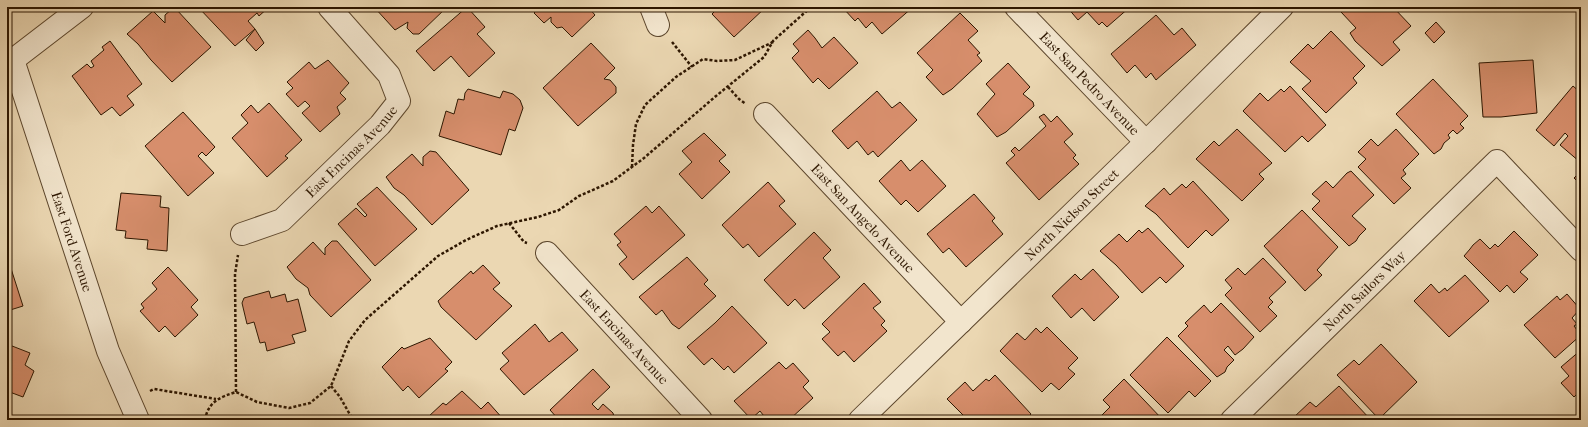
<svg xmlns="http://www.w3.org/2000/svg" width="1588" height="427" viewBox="0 0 1588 427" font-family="'IM FELL French Canon',serif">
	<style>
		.building { fill: #d78e6c; stroke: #2d1600 }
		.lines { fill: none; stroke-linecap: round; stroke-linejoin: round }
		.minor-casing { stroke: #5c462c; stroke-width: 24 }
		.path { stroke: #2d1600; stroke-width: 2.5; stroke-dasharray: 3 2; stroke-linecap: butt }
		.minor { stroke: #f2e5cd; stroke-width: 22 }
		.labels { text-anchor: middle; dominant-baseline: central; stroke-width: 3; stroke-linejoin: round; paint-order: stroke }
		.street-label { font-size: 14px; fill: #2d1600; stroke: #f2e5cd }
	</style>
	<rect width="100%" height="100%" fill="#ebd7b2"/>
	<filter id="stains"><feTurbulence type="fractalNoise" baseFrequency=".005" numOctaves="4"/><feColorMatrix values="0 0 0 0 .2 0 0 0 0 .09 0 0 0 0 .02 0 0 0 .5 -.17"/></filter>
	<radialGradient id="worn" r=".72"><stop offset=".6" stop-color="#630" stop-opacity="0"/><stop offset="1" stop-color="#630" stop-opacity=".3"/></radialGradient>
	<g class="building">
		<polygon points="7,7 21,7 7,13"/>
		<polygon points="198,7 269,7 259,16 257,13 248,21 255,29 235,46"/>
		<polygon points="374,7 447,7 419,34 413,34 407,28 408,22 395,30"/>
		<polygon points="467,7 485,27 477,34 495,53 469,77 451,56 434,71 416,51"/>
		<polygon points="540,7 588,7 595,15 572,37 562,27 557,28 551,22 551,17 544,23 534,13"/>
		<polygon points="719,7 766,7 734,37 712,14"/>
		<polygon points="844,7 913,7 882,34 872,22 866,28 858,18 855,21 843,8"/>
		<polygon points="1067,7 1130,7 1107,27 1102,22 1099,25 1087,12 1078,20"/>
		<polygon points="1346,7 1393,7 1411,26 1393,42 1400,50 1382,66 1355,41 1350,33 1356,28 1341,12"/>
		<polygon points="172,9 176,9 211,47 172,82 151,60 138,44 127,34 153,11 165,23 165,15"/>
		<polygon points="960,13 978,31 968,40 980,53 977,55 982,61 952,89 943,95 926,77 933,70 917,53"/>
		<polygon points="1156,15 1174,35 1182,28 1196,45 1156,80 1151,73 1146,78 1135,65 1127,73 1111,54"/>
		<polygon points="1436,22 1445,32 1434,43 1425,33"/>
		<polygon points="255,29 264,43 256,51 246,40"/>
		<polygon points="808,30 815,38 822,48 834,37 858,63 829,89 818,78 813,83 792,58 799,51 793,44"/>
		<polygon points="1331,31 1365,66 1353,78 1357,83 1326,113 1302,89 1311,81 1290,62 1308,44 1313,49"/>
		<polygon points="110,41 142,84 127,96 134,105 120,116 112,107 101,115 72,76 87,64 91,68 94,66 91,61 104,50 102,47"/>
		<polygon points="591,43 615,68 604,79 610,80 616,87 616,93 578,126 543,88"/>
		<polygon points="328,60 349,83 340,93 346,99 337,107 340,114 320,132 302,113 310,106 305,101 298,107 286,94 293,88 287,82 309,62 315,69"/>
		<polygon points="1533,60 1537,113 1501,117 1483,117 1479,63"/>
		<polygon points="1008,63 1030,87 1023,94 1033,102 1034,106 1006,132 997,137 977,114 995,94 986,84"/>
		<polygon points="1433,79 1468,116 1460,124 1464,128 1457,134 1453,130 1448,135 1450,138 1444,143 1441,149 1434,154 1396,114"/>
		<polygon points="1290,86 1326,125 1308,142 1302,136 1285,152 1243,111 1260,93 1268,101 1281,89 1284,92"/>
		<polygon points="1573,86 1581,93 1581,160 1580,162 1560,145 1568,136 1565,133 1554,146 1536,130"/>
		<polygon points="468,89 500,98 503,91 513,94 520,100 523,108 515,131 509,129 501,155 439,136 446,111 454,114 458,99 464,100 465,93"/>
		<polygon points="877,91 892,108 900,102 917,120 878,157 873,151 868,155 857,141 848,149 832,131"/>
		<polygon points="269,103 302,140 285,156 288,158 267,177 232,138 248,123 241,115 251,105 258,113"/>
		<polygon points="183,112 215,147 206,156 202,152 198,156 214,173 188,196 145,146"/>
		<polygon points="1044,114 1051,122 1057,116 1073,134 1064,142 1076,155 1073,158 1079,164 1039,200 1006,163 1015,155 1011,151 1015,147 1019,151 1046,126 1039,117"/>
		<polygon points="1237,129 1272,163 1259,174 1264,179 1242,201 1196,159 1214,141 1219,146"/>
		<polygon points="1396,129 1419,154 1403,170 1406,174 1401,178 1411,188 1394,204 1358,167 1366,159 1358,152 1371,139 1378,146"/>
		<polygon points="704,133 726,155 719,161 730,172 702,199 679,174 692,162 682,151"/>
		<polygon points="430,151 436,152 469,190 432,225 404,195 394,188 386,177 412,154 423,166 423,157"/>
		<polygon points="901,160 910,171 922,160 946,186 918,212 906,200 901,205 879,181"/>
		<polygon points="1351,171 1374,195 1352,216 1366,229 1359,236 1356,241 1349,246 1312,209 1320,201 1312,194 1326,181 1333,188 1347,173"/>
		<polygon points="1581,171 1581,185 1574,178"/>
		<polygon points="1193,181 1229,220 1212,236 1206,230 1188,248 1156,214 1145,206 1164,188 1170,195 1182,184 1186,188"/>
		<polygon points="768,182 785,201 779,206 796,224 759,257 748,244 743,248 722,225"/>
		<polygon points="377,187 417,229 375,266 338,224 356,208 365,217 367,215 357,204"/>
		<polygon points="121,193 161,196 160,207 169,208 167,251 147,249 148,240 125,238 126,231 116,230"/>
		<polygon points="974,194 995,218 992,221 1003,234 966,267 949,248 943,253 927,234"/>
		<polygon points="646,206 652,213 659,206 685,235 633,280 619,264 627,257 617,245 621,242 614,234"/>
		<polygon points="1302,210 1338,247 1317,270 1322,275 1305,291 1264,246"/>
		<polygon points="1148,228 1184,266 1166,283 1160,277 1142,293 1116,265 1100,251 1119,234 1127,242 1139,230 1142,233"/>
		<polygon points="1514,231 1538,255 1520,272 1528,279 1514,293 1507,285 1500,292 1464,256 1470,249 1473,245 1480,239 1490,249 1495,244 1498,247"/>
		<polygon points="814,232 831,250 823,258 840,277 804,309 795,299 788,306 764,280"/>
		<polygon points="332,241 337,241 371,280 331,317 310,295 308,288 296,279 287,267 313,242 325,255 325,248"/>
		<polygon points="7,256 23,306 7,311"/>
		<polygon points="687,257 708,280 704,284 716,296 679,329 672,324 662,310 656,315 639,297"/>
		<polygon points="1263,258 1286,282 1269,298 1273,302 1268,307 1277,316 1260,332 1225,295 1232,288 1225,280 1238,268 1245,275"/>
		<polygon points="483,265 500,283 493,289 512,306 476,340 441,307 438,301 471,271 473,274"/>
		<polygon points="168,267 198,300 191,307 198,315 175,337 165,326 159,332 140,311 144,308 141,304 157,289 152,283"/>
		<polygon points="1093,269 1119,297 1094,321 1082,308 1071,318 1052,296 1075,274 1081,280"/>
		<polygon points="1465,275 1489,301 1449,337 1414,301 1431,284 1439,293 1445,288 1447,291"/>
		<polygon points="864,283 881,302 873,308 885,321 881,325 887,331 854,362 844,351 838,356 822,339 830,332 822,324"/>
		<polygon points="269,291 271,298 285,294 287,302 298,299 306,331 292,335 295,343 267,351 265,342 260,343 254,322 247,324 242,303 244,298"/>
		<polygon points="1567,294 1580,309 1572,318 1577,324 1574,326 1581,335 1555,358 1524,325 1557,296 1560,300"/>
		<polygon points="1221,303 1254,337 1243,349 1235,355 1228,346 1224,350 1234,360 1227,367 1225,372 1217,377 1178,336 1188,326 1185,323 1204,305 1211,313"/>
		<polygon points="732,306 767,343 734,373 728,366 724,370 712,358 704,365 687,347 715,323"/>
		<polygon points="535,324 549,342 562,332 578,350 524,395 500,369 509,361 502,353"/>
		<polygon points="1047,327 1078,358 1068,368 1075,374 1059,390 1051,383 1042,392 1000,351 1017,333 1025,340 1036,328 1041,333"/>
		<polygon points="1167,337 1211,381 1195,397 1189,391 1168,413 1130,375"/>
		<polygon points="430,338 452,362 445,369 448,371 419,398 408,386 403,391 382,367 402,347 404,349"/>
		<polygon points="7,344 30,353 25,365 34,371 23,397 7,391"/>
		<polygon points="1381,344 1417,382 1379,419 1337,375 1354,360 1359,365"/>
		<polygon points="1581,350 1581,390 1574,397 1561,383 1569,376 1561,367"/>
		<polygon points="779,362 786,369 793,363 809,381 803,387 813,398 789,420 767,420 760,411 751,419 734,401"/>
		<polygon points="593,369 610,387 592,404 598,410 603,404 613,413 614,417 611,420 559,420 550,410"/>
		<polygon points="995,375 1031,414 1025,420 968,420 947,399 965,382 973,391 986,379 989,381"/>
		<polygon points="1124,379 1163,420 1097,420 1110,407 1103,400"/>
		<polygon points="1339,386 1371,420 1296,420 1294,417 1310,402 1316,407"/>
		<polygon points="462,391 481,409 488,402 504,420 430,420 428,417 443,403 446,405"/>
	</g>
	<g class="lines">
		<g class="minor-casing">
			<g id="minor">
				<polyline points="651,7 658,25"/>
				<path id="s1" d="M1016,7L1146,142"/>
				<path id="s2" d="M13,60L108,351L138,420"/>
				<polyline points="7,63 13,60 82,7"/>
				<path id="s3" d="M765,114L961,322"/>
				<path id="s4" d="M242,234L282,220L380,125L399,101L389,75L329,7"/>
				<path id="s5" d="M547,253L701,420"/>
				<path id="s6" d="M860,420L1146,142L1282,7"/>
				<path id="s7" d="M1232,420L1497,161L1581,250"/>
			</g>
		</g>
		<g class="path">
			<polyline points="672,42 692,67"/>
			<polyline points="728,87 739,99 746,104"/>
			<polyline points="632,167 633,145 636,124 645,105 676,77 703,59 717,61 735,60 773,42"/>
			<polyline points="509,223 524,242 527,243"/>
			<polyline points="331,386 340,397 353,420"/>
			<polyline points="150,391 154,389 216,399"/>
			<polyline points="236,392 235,274 238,255"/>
			<path d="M205,420C208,401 221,397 236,392L257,402L289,408L310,403L331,386L349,341L365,320L438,256L466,240L497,226L538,217L559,210L579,196L613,181L644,158L716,96L764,57L773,41L811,7"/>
		</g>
		<use href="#minor" class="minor"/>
	</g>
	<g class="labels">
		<g class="street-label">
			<text stroke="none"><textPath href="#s1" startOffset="106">East San Pedro Avenue</textPath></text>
			<text stroke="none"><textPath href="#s4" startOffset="140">East Encinas Avenue</textPath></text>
			<text stroke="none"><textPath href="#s6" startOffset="295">North Nielson Street</textPath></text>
			<text stroke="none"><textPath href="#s3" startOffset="143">East San Angelo Avenue</textPath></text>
			<text stroke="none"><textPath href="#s2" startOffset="191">East Ford Avenue</textPath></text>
			<text stroke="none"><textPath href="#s7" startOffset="185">North Sailors Way</textPath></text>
			<text stroke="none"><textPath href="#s5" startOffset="114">East Encinas Avenue</textPath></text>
		</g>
	</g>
	<rect width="1588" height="427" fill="none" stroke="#ebd7b2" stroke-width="24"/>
	<rect x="8" y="8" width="1572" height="411" fill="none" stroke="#2d1600" stroke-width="2"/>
	<rect x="12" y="12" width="1564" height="403" fill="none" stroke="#2d1600"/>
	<rect width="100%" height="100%" filter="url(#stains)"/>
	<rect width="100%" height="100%" fill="url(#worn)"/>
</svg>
